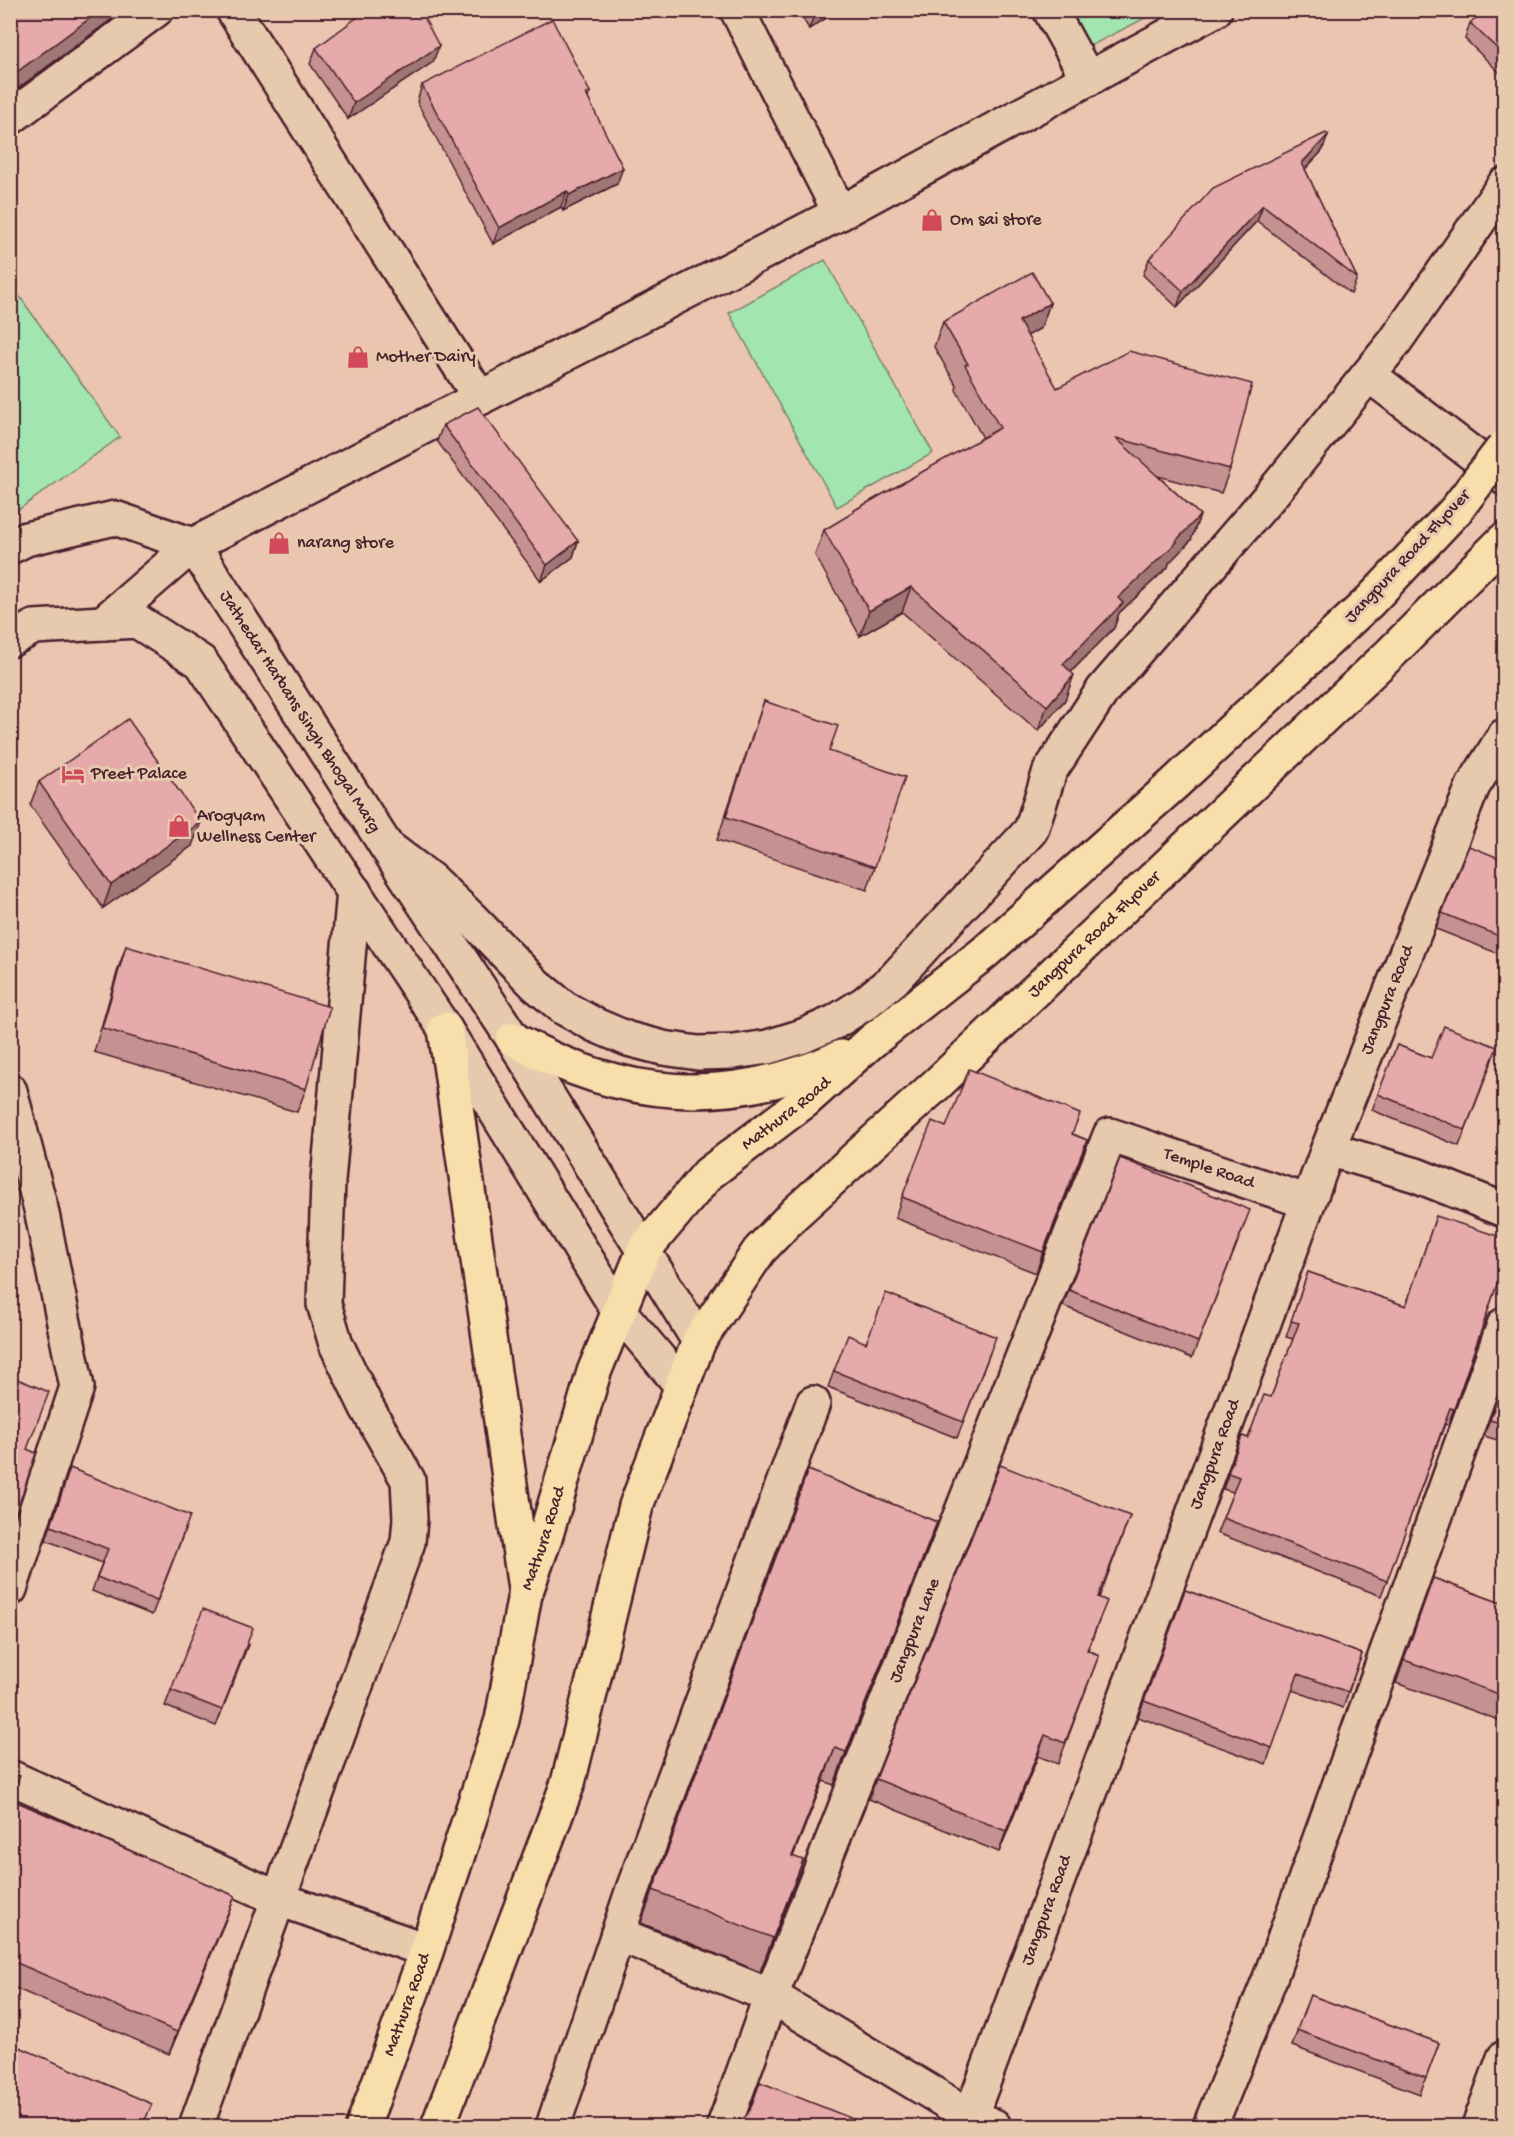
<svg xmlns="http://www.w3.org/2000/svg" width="1515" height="2137" viewBox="0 0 1515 2137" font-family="'Gochi Hand',sans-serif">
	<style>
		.green { fill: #a2e5b0; stroke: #76826e; stroke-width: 1.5 }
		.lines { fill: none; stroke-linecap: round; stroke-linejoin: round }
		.minor-casing { stroke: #4a1f2b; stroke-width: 38 }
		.major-casing { stroke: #4a1f2b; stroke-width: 38 }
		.minor { stroke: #e7caae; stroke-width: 33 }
		.major { stroke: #f8deab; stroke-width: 33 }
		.major-bridge-casing { stroke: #4a1f2b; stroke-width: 38; stroke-linecap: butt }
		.major-bridge { stroke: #f8deab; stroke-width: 33 }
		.wall { fill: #c59291; stroke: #4a1f2b; stroke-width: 1.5 }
		.shaded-wall { fill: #a07776; stroke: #4a1f2b; stroke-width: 1.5 }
		.building { fill: #e5aaa9; stroke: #4a1f2b; stroke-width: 1.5 }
		.labels { text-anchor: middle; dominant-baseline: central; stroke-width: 6; stroke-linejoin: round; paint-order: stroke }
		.poi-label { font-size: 18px; fill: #4a1f2b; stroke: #e7caae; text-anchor: start }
		.street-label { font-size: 18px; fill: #4a1f2b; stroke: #e7caae }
	</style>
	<rect width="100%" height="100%" fill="#ecc5b1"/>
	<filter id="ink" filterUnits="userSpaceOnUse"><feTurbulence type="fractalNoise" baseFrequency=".0167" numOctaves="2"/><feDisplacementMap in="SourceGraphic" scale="12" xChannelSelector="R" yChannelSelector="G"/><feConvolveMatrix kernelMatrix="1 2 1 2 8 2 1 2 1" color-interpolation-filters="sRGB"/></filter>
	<g filter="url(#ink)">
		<g class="green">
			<polygon points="1070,11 1159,11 1090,46"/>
			<polygon points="825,260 933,453 837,507 729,313"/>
			<polygon points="10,283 120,437 11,515 10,515"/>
		</g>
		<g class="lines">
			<g class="minor-casing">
				<g id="minor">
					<polyline points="233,10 480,398"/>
					<polyline points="737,10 840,213"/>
					<polyline points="1050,10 1088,79"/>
					<polyline points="10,118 156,10"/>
					<polyline points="1369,375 1504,478"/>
					<path id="s1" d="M10,547L26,539L115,518L193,545L386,846L513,1039L699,1341"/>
					<polyline points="103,623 193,545 840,213 1215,10"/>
					<polyline points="10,640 34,627 137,621 201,662 445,1029 618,1310 682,1386"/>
					<polyline points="386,846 431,880 472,919 536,985 564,1008 595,1025 628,1039 663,1048 698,1053 734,1052 768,1047 803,1036 835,1022 865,1003 893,980 1031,830 1050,771 1103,690 1270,496 1394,343 1504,185"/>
					<polyline points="10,1091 41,1209 77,1387 10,1589"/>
					<polyline points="1328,1149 1416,1175 1504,1210"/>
					<polyline points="10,1777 279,1899 426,1950"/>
					<polyline points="618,1934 771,1996 970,2116 994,2126"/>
					<polyline points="196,2126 408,1542 410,1519 408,1480 366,1406 336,1344 324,1304 328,1181 354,891"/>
					<polyline points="553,2126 633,1889 813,1403"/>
					<path id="s2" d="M724,2126L771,1996L1110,1135L1308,1202"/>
					<path id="s3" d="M967,2126L1328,1149L1473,786L1504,736"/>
					<polyline points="1210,2126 1270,1978 1504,1325"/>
					<polyline points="1479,2126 1504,2058"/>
				</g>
			</g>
			<g class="major-casing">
				<g id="major">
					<polyline points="445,1029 525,1589"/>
					<path d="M513,1039C621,1100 728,1109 841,1057"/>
					<path id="s4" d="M363,2126L420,1970L502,1720L525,1594L545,1538L594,1372L644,1250L708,1174L806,1100L872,1041L984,953L1174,784L1370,601L1456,510"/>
					<path id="s5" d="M438,2126L568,1783L636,1506L699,1341L759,1251L794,1214L936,1085L1391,653L1504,540"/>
				</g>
			</g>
			<use href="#minor" class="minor"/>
			<use href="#major" class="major"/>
			<g class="major-bridge-casing">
				<polyline id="major-bridge" points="1456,510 1504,447"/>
			</g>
			<use href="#major-bridge" class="major-bridge"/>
		</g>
		<g class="wall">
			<polygon points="798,10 839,10 809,29"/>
			<polygon points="1504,10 1504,77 1465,39 1470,23"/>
			<polygon points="316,48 433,62 348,119 310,64"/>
			<polygon points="422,85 590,92 588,98 617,184 563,211 561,207 493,244 417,102"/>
			<polygon points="1328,135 1322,151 1305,169 1357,278 1351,294 1257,221 1177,307 1143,275 1149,259"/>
			<polygon points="1050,303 1041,328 1027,336 1057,388 1230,469 1221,493 1158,476 1200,515 1191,540 1169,563 1168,567 1119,613 1114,628 1071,672 1065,700 1038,731 902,612 860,636 815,555 824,530 852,514 853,511 983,438 956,390 957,386 934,347 943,322"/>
			<polygon points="443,425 578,541 573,557 541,581 437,441"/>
			<polygon points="764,701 875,867 867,890 717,840"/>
			<polygon points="39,782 192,846 103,908 30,805"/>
			<polygon points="1504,860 1504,956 1436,929 1442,913"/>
			<polygon points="126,946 306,1089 297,1112 94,1052 118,969"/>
			<polygon points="1397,1045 1431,1058 1491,1064 1459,1146 1372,1110"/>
			<polygon points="946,1127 1073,1134 1087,1140 1036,1273 895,1218 902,1197"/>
			<polygon points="1436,1216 1504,1264 1448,1425 1445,1424 1381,1596 1217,1533 1233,1492 1223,1489 1242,1436 1248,1438 1271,1397 1293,1339 1286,1337 1308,1272 1406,1306"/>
			<polygon points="1244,1226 1192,1358 1063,1306 1069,1290"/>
			<polygon points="866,1343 990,1353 957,1438 828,1387 834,1371"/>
			<polygon points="10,1376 17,1510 11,1526 10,1526"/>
			<polygon points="1504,1379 1504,1442 1484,1436"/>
			<polygon points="808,1470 937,1522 924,1555 834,1785 823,1781 793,1856 791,1893 760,1972 641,1923"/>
			<polygon points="65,1482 185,1530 152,1615 92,1591 102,1563 46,1540"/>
			<polygon points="1130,1516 1099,1598 1099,1621 1088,1650 1099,1655 1058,1764 1038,1756 999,1852 869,1799 876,1779"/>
			<polygon points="1433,1578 1504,1604 1504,1722 1396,1683"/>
			<polygon points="1185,1590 1362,1654 1343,1708 1292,1690 1266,1764 1138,1717"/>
			<polygon points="248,1645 216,1726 165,1706 171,1690"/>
			<polygon points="10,1773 11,1800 235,1896 226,1919 169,2054 10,1986"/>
			<polygon points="1310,1995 1439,2043 1420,2094 1292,2046"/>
		</g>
		<g class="shaded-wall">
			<polygon points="101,10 124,10 10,94 10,77"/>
			<polygon points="826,10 839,10 809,29 813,18"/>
			<polygon points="439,46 433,62 348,119 354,103"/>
			<polygon points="1328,135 1322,151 1296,179 1302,163"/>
			<polygon points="623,168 617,184 563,211 569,195"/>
			<polygon points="567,191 561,207 493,244 499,228"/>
			<polygon points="1263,205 1257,221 1177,307 1183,291"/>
			<polygon points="1050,303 1041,328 1010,346 1019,321"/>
			<polygon points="1200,515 1191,540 1169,563 1168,567 1119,613 1114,628 1054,689 1063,664 1118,598"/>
			<polygon points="578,541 573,557 541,581 547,565"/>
			<polygon points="911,587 902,612 860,636 869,611"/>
			<polygon points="1074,675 1065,700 1038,731 1047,706"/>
			<polygon points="201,822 192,846 103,908 111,885"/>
			<polygon points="1087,1140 1080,1161 1036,1273 1043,1252"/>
			<polygon points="937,1522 924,1555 834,1785 846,1752"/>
			<polygon points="1045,1735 1038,1756 999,1852 1006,1831"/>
			<polygon points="835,1748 823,1781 780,1889 792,1856"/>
			<polygon points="803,1860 791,1893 760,1972 773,1938"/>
			<polygon points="235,1896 226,1919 169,2054 177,2032"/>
		</g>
		<g class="building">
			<polygon points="10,10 101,10 10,77"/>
			<polygon points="367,10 420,10 439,46 354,103 316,48"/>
			<polygon points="808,10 826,10 813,18"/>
			<polygon points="1485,10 1504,10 1504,55 1470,23"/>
			<polygon points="552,19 590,92 586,94 623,168 569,195 567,191 499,228 422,85"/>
			<polygon points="1326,133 1328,135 1302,163 1357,278 1263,205 1183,291 1149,259 1213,188"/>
			<polygon points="1032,272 1050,303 1019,321 1057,388 1129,351 1252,384 1230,469 1116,438 1200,515 1176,541 1177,542 1118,598 1123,603 1063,664 1074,675 1047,706 911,587 869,611 824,530 854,512 853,511 1000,428 965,365 968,364 943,322"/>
			<polygon points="478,407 578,541 547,565 443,425"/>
			<polygon points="764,701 838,726 829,751 905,777 875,867 726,817"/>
			<polygon points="128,719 201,822 111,885 39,782"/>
			<polygon points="1469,846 1504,860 1504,938 1442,913"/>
			<polygon points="126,946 330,1007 306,1089 102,1028"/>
			<polygon points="1444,1026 1497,1047 1465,1130 1378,1094 1397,1045 1431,1058"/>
			<polygon points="969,1069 1080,1114 1072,1134 1087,1140 1043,1252 902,1197 932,1121 946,1127"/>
			<polygon points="1120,1158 1250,1210 1198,1342 1069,1290"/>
			<polygon points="1436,1216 1504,1238 1504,1264 1454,1409 1450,1408 1387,1581 1223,1518 1239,1477 1228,1473 1242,1436 1248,1438 1264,1395 1271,1397 1299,1323 1291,1321 1308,1272 1406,1306"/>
			<polygon points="886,1293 996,1337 963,1422 834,1371 848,1335 866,1343"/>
			<polygon points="10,1376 49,1392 27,1449 36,1453 17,1510 10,1508"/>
			<polygon points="1504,1379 1504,1424 1490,1420"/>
			<polygon points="1000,1465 1130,1516 1098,1597 1107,1601 1087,1650 1099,1655 1065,1743 1045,1735 1006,1831 876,1779"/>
			<polygon points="70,1468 190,1516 157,1601 97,1577 108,1549 51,1526"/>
			<polygon points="808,1470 937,1522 846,1752 835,1748 792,1856 803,1860 773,1938 653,1890"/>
			<polygon points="1433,1578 1504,1604 1504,1696 1404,1660"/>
			<polygon points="1185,1590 1362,1654 1348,1692 1298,1674 1272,1748 1144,1701"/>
			<polygon points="203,1609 253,1628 222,1710 171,1690"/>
			<polygon points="10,1773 20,1776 10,1799"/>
			<polygon points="10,1799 235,1896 177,2032 10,1960"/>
			<polygon points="1310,1995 1439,2043 1426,2078 1297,2030"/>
			<polygon points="10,2043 152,2104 142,2127 10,2127"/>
			<polygon points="760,2082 873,2127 735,2127 737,2121 745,2117 750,2110"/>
		</g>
	</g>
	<defs>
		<g id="shop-bare" transform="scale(1.8)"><path d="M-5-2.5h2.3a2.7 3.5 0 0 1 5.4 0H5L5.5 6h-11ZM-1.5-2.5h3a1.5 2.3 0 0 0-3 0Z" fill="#d1495b" stroke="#e7caae" stroke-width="2.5" paint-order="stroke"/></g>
		<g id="hotel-bare" transform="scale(1.8)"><path d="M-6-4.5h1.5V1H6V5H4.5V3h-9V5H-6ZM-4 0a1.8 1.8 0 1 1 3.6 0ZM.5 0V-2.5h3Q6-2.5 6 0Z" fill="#d1495b" stroke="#e7caae" stroke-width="2.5" paint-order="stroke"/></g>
	</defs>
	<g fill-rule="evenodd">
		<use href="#shop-bare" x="932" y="220"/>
		<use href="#shop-bare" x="358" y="357"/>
		<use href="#shop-bare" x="279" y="543"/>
		<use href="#hotel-bare" x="73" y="774"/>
		<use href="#shop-bare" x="179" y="826"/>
	</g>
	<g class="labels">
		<g class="poi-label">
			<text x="950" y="220">Om sai store</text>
			<text x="376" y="357">Mother Dairy</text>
			<text x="297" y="543">narang store</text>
			<text x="91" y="774">Preet Palace</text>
			<text x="197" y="816">Arogyam<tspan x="197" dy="21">Wellness Center</tspan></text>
		</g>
		<g class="street-label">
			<text transform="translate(1408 557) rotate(-47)">Jangpura Road Flyover</text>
			<text stroke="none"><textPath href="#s1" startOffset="390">Jathedar Harbans Singh Bhogal Marg</textPath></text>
			<text stroke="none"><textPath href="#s5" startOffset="1398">Jangpura Road Flyover</textPath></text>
			<text stroke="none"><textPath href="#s3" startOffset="1202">Jangpura Road</textPath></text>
			<text stroke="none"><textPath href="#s4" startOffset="1120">Mathura Road</textPath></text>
			<text stroke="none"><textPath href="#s2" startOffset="1168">Temple Road</textPath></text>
			<text stroke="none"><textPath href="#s3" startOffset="716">Jangpura Road</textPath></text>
			<text stroke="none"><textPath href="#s4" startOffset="616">Mathura Road</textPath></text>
			<text stroke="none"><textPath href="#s2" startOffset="531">Jangpura Lane</textPath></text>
			<text stroke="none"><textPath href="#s3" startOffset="230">Jangpura Road</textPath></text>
			<text stroke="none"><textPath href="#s4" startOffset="129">Mathura Road</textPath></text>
		</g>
	</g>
	<rect width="1515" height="2137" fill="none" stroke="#e7caae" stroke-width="36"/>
	<rect x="18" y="18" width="1479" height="2101" fill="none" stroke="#4a1f2b" stroke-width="2" filter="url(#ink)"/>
</svg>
